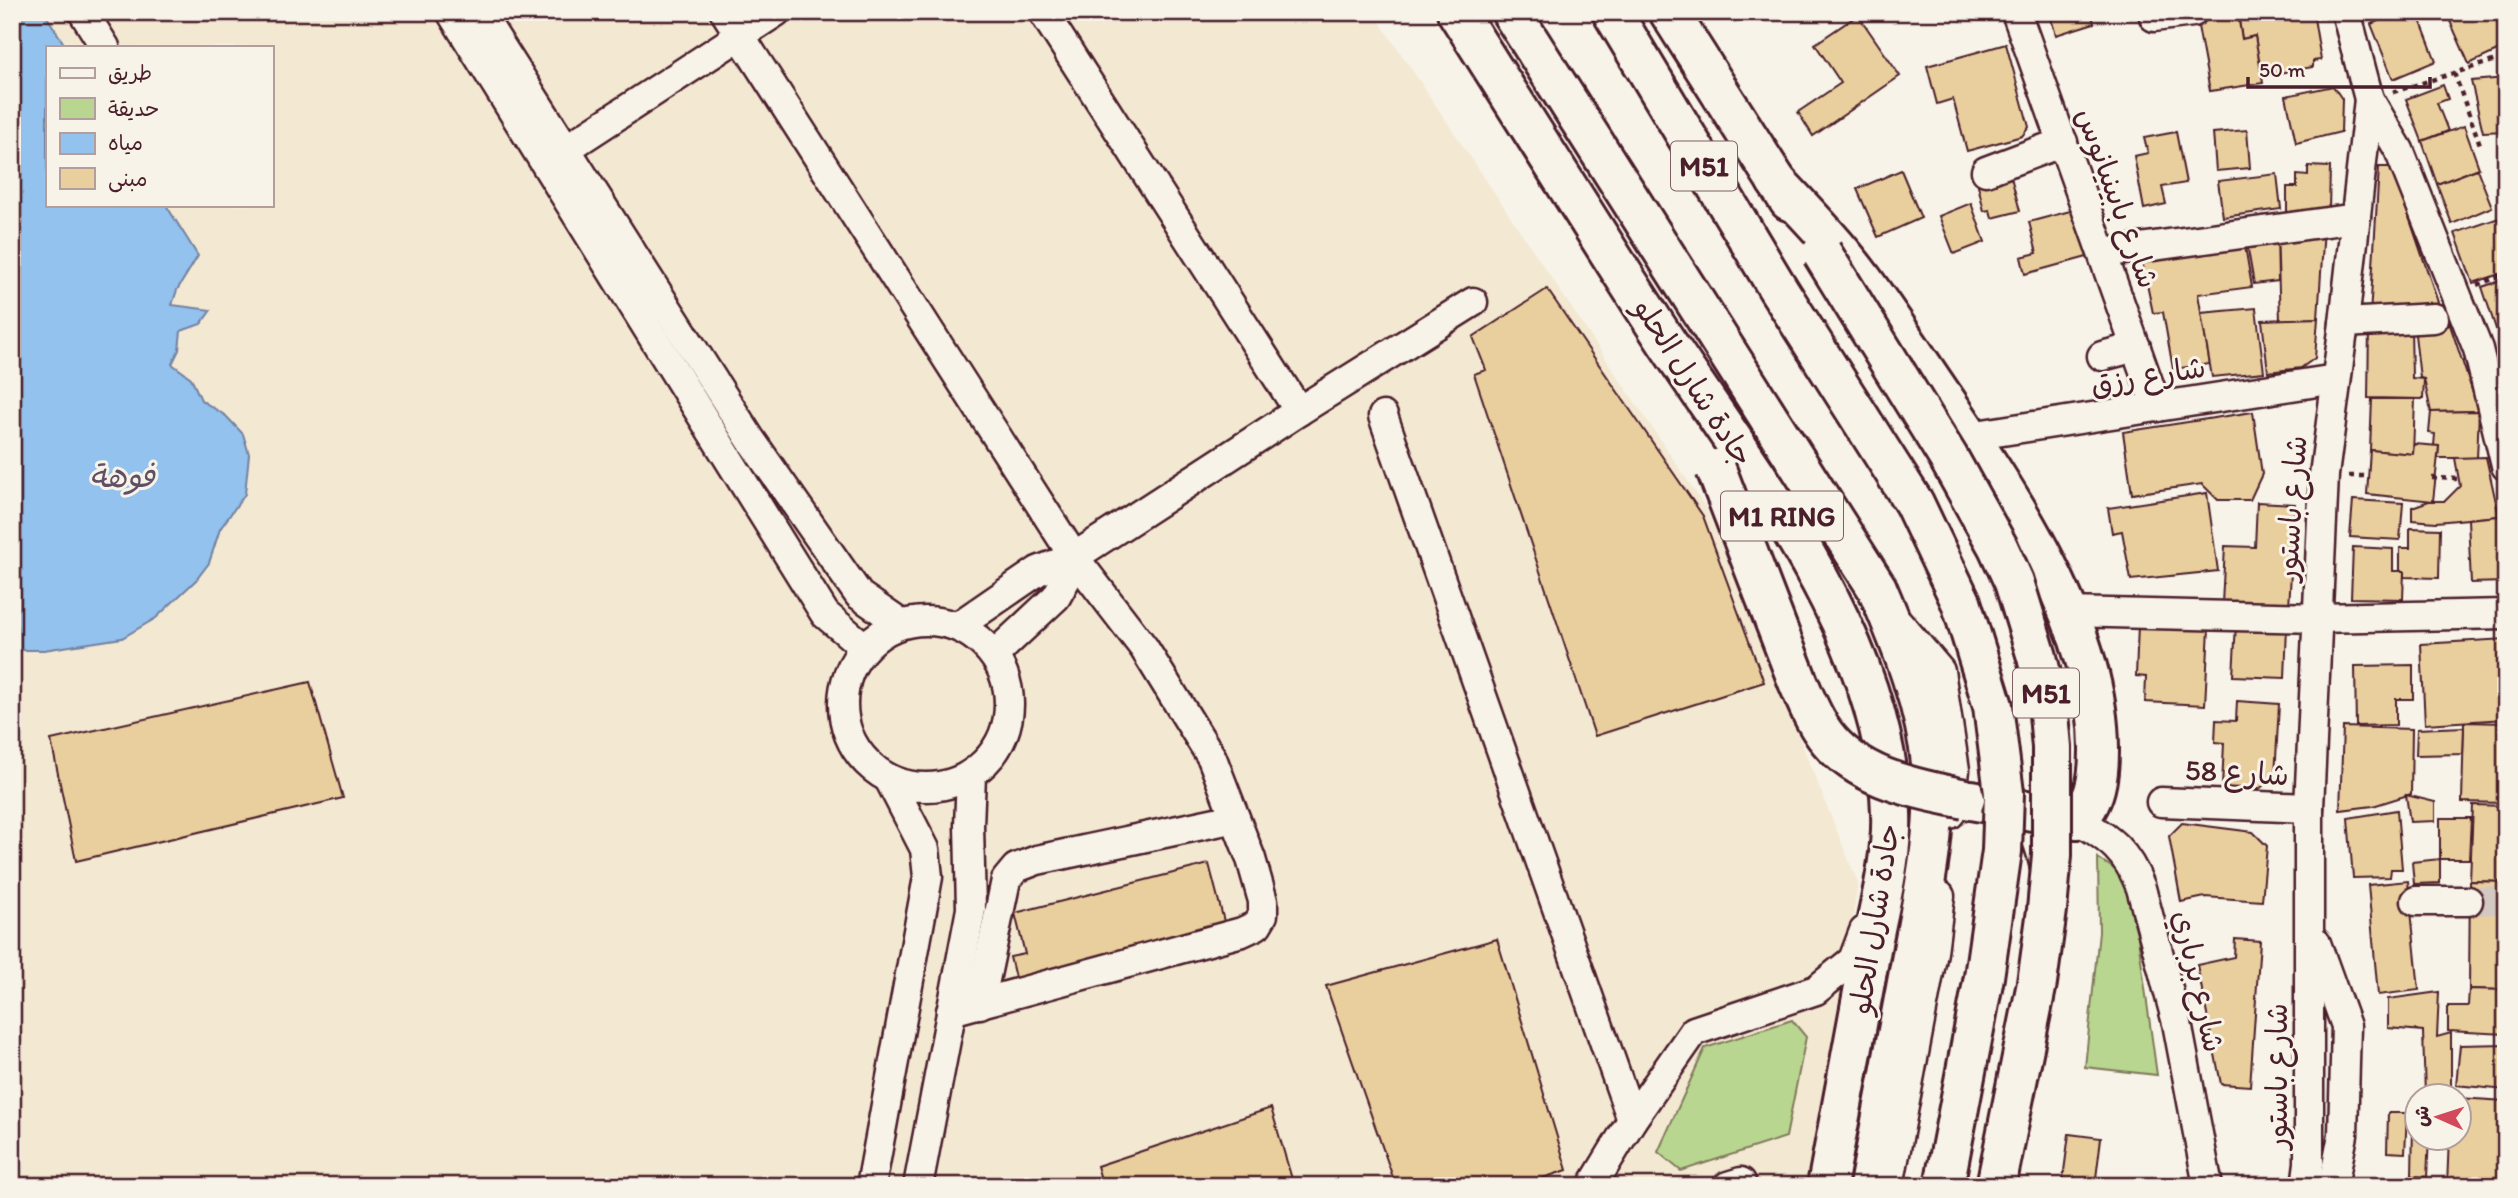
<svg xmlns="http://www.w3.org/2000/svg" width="2518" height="1198" viewBox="0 0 2518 1198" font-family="Itim,'Playpen Sans Arabic',sans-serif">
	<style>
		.built { fill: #f3e8d2 }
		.green { fill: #b8d68f; stroke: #817a5d; stroke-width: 2 }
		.water { fill: #92c2ed; stroke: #75819f; stroke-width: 2 }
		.building { fill: #eacf9e; stroke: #4a1f2b; stroke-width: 2 }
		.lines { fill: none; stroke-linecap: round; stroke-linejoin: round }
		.minor-tunnel { stroke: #d4c9c2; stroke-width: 28; stroke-dasharray: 28 14; stroke-linecap: butt }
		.minor-casing { stroke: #4a1f2b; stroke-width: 33 }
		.highway-casing { stroke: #4a1f2b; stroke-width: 44 }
		.path { stroke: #4a1f2b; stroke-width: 4.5; stroke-dasharray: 5 5; stroke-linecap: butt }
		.minor { stroke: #f7f3e8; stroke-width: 28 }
		.highway { stroke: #f7f3e8; stroke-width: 38 }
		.highway-bridge-casing { stroke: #4a1f2b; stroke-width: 44; stroke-linecap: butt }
		.highway-bridge { stroke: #f7f3e8; stroke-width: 38 }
		.labels { text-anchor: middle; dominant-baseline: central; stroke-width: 6; stroke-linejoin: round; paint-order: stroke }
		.shield { fill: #f7f3e8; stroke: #7e5f64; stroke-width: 2 }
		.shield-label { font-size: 28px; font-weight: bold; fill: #4a1f2b }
		.street-label { font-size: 30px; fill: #4a1f2b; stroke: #f7f3e8 }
		.water-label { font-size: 32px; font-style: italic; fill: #605065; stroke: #f7f3e8 }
	</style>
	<rect width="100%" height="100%" fill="#f7f3e8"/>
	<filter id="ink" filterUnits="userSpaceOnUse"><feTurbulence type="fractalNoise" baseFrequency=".0143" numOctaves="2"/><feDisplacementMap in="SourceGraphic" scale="14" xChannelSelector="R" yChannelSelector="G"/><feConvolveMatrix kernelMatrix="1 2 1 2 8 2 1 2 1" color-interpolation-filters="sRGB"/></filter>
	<g filter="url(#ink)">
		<polygon class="built" points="44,12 1373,12 1706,508 1858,883 1812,1186 12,1186 12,301 198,255 166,205 271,205 271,47 66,47"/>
		<g class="green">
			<polygon points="2098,858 2120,873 2135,916 2157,1075 2085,1067 2099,932"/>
			<polygon points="1792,1020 1806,1037 1786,1137 1681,1171 1658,1152 1705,1048"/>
		</g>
		<polygon class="water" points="12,12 44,12 66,47 47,47 47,205 166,205 198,256 177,290 172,305 211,310 201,324 181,331 179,350 172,364 191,378 201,400 226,416 243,434 249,454 245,494 220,529 209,563 196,580 156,618 122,638 44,650 12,650"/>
		<g class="building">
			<polygon points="2049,12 2091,12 2094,23 2056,35"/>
			<polygon points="2252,12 2313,12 2321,60 2313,61 2313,67 2261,76 2255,36 2242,39 2238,15"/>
			<polygon points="2399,12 2417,12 2436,61 2393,79 2371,24"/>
			<polygon points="2446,12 2497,12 2506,33 2506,47 2469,64"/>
			<polygon points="1858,15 1900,76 1813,136 1798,112 1841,83 1815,44"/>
			<polygon points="2238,15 2242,39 2255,36 2263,83 2210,91 2197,21"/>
			<polygon points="2006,44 2029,127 2022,136 1967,151 1953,99 1937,104 1927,66"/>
			<polygon points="2506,78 2506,131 2483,132 2471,81"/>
			<polygon points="2443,85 2448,99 2437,103 2448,131 2422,141 2406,99"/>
			<polygon points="2333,86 2342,99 2341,132 2296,143 2286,96"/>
			<polygon points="2464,126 2479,168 2437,184 2422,141"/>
			<polygon points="2247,130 2250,168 2216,171 2213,133"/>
			<polygon points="2176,132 2186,183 2162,187 2166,204 2144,209 2134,156 2148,153 2144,138"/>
			<polygon points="2308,166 2330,167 2329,210 2287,215 2287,187 2297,187 2297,175 2308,176"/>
			<polygon points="2379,167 2392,167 2441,311 2370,316"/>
			<polygon points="2477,169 2492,207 2452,224 2437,184"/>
			<polygon points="1901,170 1921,218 1878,237 1857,189"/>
			<polygon points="2277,174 2281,209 2223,217 2218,181"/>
			<polygon points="2011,177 2020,211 1992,218 1990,210 1984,211 1978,185"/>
			<polygon points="1971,203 1985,242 1954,254 1939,216"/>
			<polygon points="2074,210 2087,257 2025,274 2021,257 2037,253 2029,222"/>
			<polygon points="2499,218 2506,237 2506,272 2473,283 2455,233"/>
			<polygon points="2324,228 2318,318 2280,320 2277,233"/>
			<polygon points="2277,233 2278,281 2254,284 2246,238"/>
			<polygon points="2244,240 2252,287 2198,294 2210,364 2173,369 2163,312 2153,313 2141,256"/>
			<polygon points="2506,279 2506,329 2497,332 2482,287"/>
			<polygon points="1547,289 1703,516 1764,682 1595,736 1474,374 1486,370 1473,337"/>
			<polygon points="2256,308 2264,372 2212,377 2201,313"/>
			<polygon points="2318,318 2315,358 2301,368 2268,372 2262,320"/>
			<polygon points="2449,322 2479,411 2431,412 2424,379 2420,378 2414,326"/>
			<polygon points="2369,327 2411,328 2412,378 2424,379 2423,399 2368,398"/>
			<polygon points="2372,399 2415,399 2413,454 2370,450"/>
			<polygon points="2479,411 2477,458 2438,458 2439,446 2434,446 2435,434 2429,433 2431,412"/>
			<polygon points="2253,412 2262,474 2250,500 2218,500 2202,484 2132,494 2123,432"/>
			<polygon points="2414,444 2439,446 2433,501 2367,494 2370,450 2413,454"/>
			<polygon points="2486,457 2499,516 2436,522 2412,520 2412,507 2429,501 2445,501 2460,486 2455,458"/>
			<polygon points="2207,493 2218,571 2131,580 2122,531 2112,533 2108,508"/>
			<polygon points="2353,500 2403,503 2400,540 2350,537"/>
			<polygon points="2257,502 2295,504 2289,607 2222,604 2225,546 2255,547"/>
			<polygon points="2499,516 2504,550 2504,582 2471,583 2468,519"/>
			<polygon points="2410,528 2440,529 2439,578 2404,577 2404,571 2400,571 2400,548 2410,548"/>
			<polygon points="2353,547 2393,549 2393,571 2404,571 2403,599 2351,598"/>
			<polygon points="2236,624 2287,626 2285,678 2233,676"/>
			<polygon points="2138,625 2209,628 2205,705 2145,702 2146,677 2136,676"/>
			<polygon points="2506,639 2506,719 2425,724 2421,644"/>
			<polygon points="2413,665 2413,699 2396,699 2396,725 2356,726 2355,666"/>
			<polygon points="310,682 343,798 76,861 51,740"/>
			<polygon points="2237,701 2279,704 2275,777 2259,789 2222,787 2224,743 2215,742 2216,720 2236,721"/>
			<polygon points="2464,722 2506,723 2506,803 2462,802"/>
			<polygon points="2343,727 2412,729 2411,794 2373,806 2340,810"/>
			<polygon points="2464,727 2463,754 2416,755 2417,729"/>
			<polygon points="2406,795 2435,802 2435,821 2410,822"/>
			<polygon points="2473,805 2506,806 2506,882 2470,881"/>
			<polygon points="2397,810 2402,869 2391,869 2390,877 2353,878 2348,818"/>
			<polygon points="2440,818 2471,818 2469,859 2440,859"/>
			<polygon points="2182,823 2253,832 2267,846 2262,901 2205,897 2181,902 2169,836"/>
			<polygon points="2440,859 2440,883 2414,884 2412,862"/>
			<polygon points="1209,864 1226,929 1016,982 1010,957 1025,954 1015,913"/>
			<polygon points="2408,881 2419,990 2378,995 2368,885"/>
			<polygon points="2470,881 2506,882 2506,990 2469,989"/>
			<polygon points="1497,939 1567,1170 1519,1186 1396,1186 1326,986"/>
			<polygon points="2235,939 2260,941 2250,1086 2221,1084 2197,965 2234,957"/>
			<polygon points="2469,989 2506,990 2506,1034 2448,1031 2448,1006 2468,1006"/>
			<polygon points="2439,992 2437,1037 2451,1033 2451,1095 2425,1096 2423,1031 2388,1028 2388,999"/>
			<polygon points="2506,1044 2506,1090 2456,1085 2460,1045"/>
			<polygon points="2458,1098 2506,1101 2503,1186 2447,1186 2449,1138 2458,1138"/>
			<polygon points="1271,1108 1294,1186 1103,1186 1097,1166"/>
			<polygon points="2388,1113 2407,1113 2405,1153 2387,1152"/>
			<polygon points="2413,1126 2416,1126 2416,1138 2429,1138 2427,1177 2412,1176"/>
			<polygon points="2069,1134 2101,1138 2095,1186 2062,1186"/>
		</g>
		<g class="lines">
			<polyline class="minor-tunnel" points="2468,901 2506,900"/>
			<g class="minor-casing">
				<g id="minor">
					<polyline points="83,12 105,47"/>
					<polyline points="451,12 825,614 864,647"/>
					<polyline points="479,12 751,440 859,595 901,624"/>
					<polyline points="725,12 1074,557 1144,648 1212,758 1251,859 1263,901 1263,915 1257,925 1242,932 951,1011"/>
					<polyline points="1043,12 1299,411"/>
					<polyline points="2016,12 2157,407"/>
					<polyline points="2346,12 2369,99 2399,150 2478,349 2506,466"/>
					<polyline points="2154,17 2193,12"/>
					<polyline points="566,149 776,12"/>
					<polyline points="1986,171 2063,142"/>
					<polyline points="2103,253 2356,218"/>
					<polyline points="2344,323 2434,318"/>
					<polyline points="2102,356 2136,347"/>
					<polyline points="1383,416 1632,1120"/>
					<polyline points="1970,436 2336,379"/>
					<polyline points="2067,612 2317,618 2506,614"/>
					<circle cx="926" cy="704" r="83"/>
					<polyline points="1899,623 1940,671 1955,770 1950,814"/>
					<polyline points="958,626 1038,571 1074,557 1299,411 1473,302"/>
					<polyline points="994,655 1056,597 1065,581 1074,557"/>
					<polyline points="2161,802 2309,808"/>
					<path d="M2077,819C2110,839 2127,851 2141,888L2177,1023L2208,1186"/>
					<polyline points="2416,901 2468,901"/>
					<polyline points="2316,943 2346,1026 2343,1135 2333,1186"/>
					<polyline points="980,1004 1006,880 1016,868 1037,860 1235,818"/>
					<polyline points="871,1186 928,877 925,849 889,779"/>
					<polyline points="918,1186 971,909 969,826 971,775"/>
					<polyline points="1592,1186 1632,1120 1694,1031 1816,990 1853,960 1864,931"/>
					<polyline points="1728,1186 1741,1182"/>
					<polyline points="1889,1186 1933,952 1940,896"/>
					<path d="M1973,1186C1984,1135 1993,1084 2002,1032C2013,971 2031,907 2007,847"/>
					<polyline points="2306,1186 2309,1163 2309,808 2324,475 2344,323 2369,99"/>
				</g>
			</g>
			<g class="highway-casing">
				<g id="highway">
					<path d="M1457,12C1524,117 1589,222 1656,326C1750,471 1886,634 1891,813C1893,856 1879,906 1871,949C1857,1028 1842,1107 1827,1186"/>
					<path d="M1511,12L1877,588C1902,647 1926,706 1932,771C1938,834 1922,898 1911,961C1897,1036 1883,1111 1869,1186"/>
					<polyline points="1612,12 1777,287"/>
					<polyline points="1669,12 1789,201"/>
					<path d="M1776,181C1806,213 1837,245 1863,280C1890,317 1915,356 1941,394C2009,494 2100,626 2099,751C2099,775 2096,803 2077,819L1971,800"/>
				</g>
			</g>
			<g class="path">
				<polyline points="2454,73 2481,147"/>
				<polyline points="2393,92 2506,57"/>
				<polyline points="2477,285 2506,274"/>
				<polyline points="2349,476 2365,476"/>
				<polyline points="2432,478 2459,479"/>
			</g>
			<use href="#minor" class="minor"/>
			<use href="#highway" class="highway"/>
			<g class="highway-bridge-casing">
				<g id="highway-bridge">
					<polyline points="1822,253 1948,457 1998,547 2014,582 2037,657 2048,703 2052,747 2052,855 2047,910 2037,983 1996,1186"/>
					<polyline points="1777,287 1914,503 1961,602 1993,706 2004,793 2002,851 1984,977 1944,1186"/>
					<path d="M1716,469L1798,682C1806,700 1813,719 1825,735C1858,779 1914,788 1965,799"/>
				</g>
			</g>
			<use href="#highway-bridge" class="highway-bridge"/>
		</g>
	</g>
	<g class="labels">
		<g class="shield">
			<rect x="1671" y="141.5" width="66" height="49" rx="5"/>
			<rect x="1721" y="491.5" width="122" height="49" rx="5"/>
			<rect x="2013" y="668.5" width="66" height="49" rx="5"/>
		</g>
		<g class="shield-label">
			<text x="1704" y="166">M51</text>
			<text x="1782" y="516">M1 RING</text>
			<text x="2046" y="693">M51</text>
		</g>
		<g class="street-label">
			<text transform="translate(2118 198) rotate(70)">شارع بابينيانوس</text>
			<text transform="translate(2148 375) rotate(-9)">شارع رزق</text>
			<text transform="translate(1694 382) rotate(57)">جادة شارل الحلو</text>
			<text transform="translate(2291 508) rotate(-86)">شارع باستور</text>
			<text transform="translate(2237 772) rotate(3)">شارع 58</text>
			<text transform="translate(1874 919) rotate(-81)">جادة شارل الحلو</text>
			<text transform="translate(2199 981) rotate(77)">شارع برباري</text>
			<text transform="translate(2276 1076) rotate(-90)">شارع باستور</text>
		</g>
		<g class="water-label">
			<text x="122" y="476">فوهة</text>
		</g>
	</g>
	<rect width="2518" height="1198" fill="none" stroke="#f7f3e8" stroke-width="42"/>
	<rect x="21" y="21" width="2476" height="1156" fill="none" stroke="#4a1f2b" stroke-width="2.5" filter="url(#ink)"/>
	<rect x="46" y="46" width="228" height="161" fill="#f7f3e8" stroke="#b29e9c" stroke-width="2"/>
	<rect x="60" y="68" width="35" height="10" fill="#f7f3e8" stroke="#b29e9c" stroke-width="2"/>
	<text x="108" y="80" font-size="21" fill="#4a1f2b">طريق</text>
	<rect x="60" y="98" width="35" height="21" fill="#b8d68f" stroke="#b29e9c" stroke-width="2"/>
	<text x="108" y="116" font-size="21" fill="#4a1f2b">حديقة</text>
	<rect x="60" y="133" width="35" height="21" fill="#92c2ed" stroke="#b29e9c" stroke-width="2"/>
	<text x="108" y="150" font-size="21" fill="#4a1f2b">مياه</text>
	<rect x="60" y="168" width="35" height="21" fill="#eacf9e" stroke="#b29e9c" stroke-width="2"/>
	<text x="108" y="186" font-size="21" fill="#4a1f2b">مبنى</text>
	<g transform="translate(2438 1117) rotate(273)"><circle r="33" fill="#f7f3e8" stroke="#b29e9c" stroke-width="2"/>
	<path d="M0-5L12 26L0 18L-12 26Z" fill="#d1495b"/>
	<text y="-10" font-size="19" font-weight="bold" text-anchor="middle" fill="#4a1f2b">ش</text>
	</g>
	<path d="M2248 77v10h182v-10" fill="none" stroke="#4a1f2b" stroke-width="3.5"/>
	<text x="2259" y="77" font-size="21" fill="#4a1f2b" stroke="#f7f3e8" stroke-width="5" paint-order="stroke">50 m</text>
</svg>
